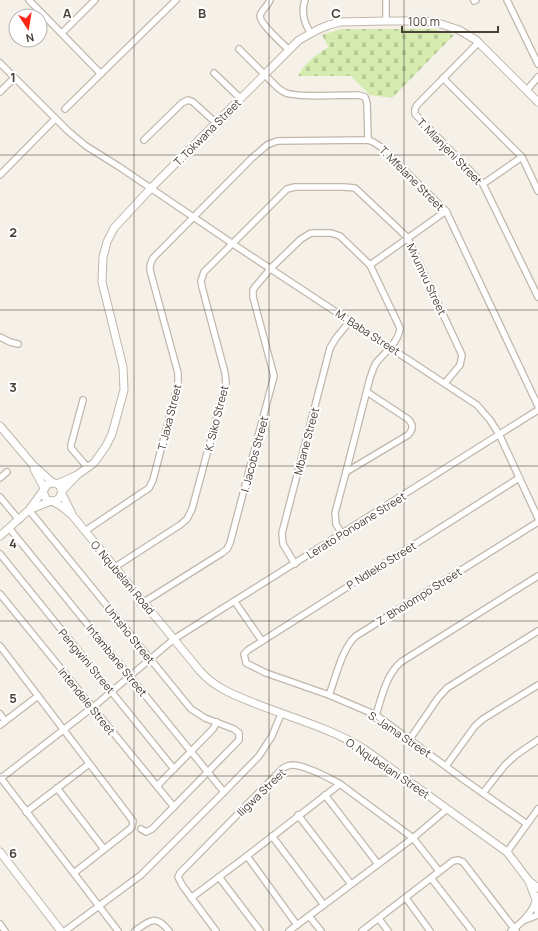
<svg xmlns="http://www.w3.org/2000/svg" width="538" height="931" viewBox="0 0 538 931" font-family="Manrope,sans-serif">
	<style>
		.cemetery { fill: url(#cemetery-stones) }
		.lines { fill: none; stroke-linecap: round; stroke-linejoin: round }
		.minor-casing { stroke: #c1b7aa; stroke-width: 8 }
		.tertiary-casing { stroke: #c1b7aa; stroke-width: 9 }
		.minor { stroke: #fff; stroke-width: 5.5 }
		.tertiary { stroke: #fff; stroke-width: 7 }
		.grid { fill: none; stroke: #494036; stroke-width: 1; stroke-opacity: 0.55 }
		.labels { text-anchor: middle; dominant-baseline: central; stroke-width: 4; stroke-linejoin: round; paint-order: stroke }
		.street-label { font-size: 11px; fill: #494036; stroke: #fff }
		.grid-label { font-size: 13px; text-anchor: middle; font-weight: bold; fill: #494036; stroke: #fff; stroke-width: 4; stroke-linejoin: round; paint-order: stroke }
	</style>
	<defs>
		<pattern id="cemetery-stones" width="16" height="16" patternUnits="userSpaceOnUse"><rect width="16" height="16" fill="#d5ebaf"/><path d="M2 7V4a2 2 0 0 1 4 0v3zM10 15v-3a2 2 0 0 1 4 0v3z" fill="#b8cb97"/></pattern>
	</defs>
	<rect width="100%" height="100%" fill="#f5f0e8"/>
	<path class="cemetery" d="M341,29H434L454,35L392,98L370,95L351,76H298C305,62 316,55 329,47L322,35Z"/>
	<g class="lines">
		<g class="minor-casing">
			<g id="minor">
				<polyline points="29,0 101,74"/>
				<path d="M270,0C268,6 261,10 260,16C260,24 283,44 289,50"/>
				<path d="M305,0C301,11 304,24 311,33"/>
				<polyline points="507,0 538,64"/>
				<polyline points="474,1 476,0"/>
				<polyline points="386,21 386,0"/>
				<polyline points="62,33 95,0"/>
				<polyline points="478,43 417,105 415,109 415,114 483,184 538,297"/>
				<path d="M239,49L278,88C281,90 283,92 286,93C299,98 342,95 358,95L365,97L367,103L368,140"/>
				<polyline points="0,63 68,131 86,146 118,166 239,248 477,405 490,420 499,434 538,518"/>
				<polyline points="214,73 240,98"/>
				<polyline points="443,78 522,157 538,191"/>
				<polyline points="527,90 538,77"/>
				<polyline points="0,92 14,78"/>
				<polyline points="65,109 176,0"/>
				<polyline points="144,140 182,103 188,100 193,102 216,123"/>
				<polyline points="0,175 55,119"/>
				<polyline points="483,184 522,157"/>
				<polyline points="370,265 446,211"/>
				<polyline points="0,337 10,342 18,344"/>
				<polyline points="83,400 71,445 71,448 88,468"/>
				<path d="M346,472L408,435C413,430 414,425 408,419L367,392"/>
				<polyline points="0,478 7,472"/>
				<polyline points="519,478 248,650 244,654 246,663 266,673 329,695 376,715 467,782 527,824"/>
				<polyline points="0,497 19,520"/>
				<polyline points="29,510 191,709 205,718 234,729 239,733 239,740 152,829 146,832 141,829"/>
				<polyline points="9,528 224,792"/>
				<path d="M85,531L149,488L153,480L178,384V373L151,274C149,267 150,264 153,258L252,158L267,145L277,141L368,140L373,142L381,147L446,211L538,406"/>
				<polyline points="0,554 174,769"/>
				<polyline points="295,564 283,544 282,533 330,348 336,338 350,321"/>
				<polyline points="115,567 180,525 187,519 192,509 226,383 225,373 202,287 201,281 204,272 287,189 295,187 344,187 355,188 407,237 462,355 460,365 445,383"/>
				<polyline points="0,594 174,807"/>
				<path d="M144,602L222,553L227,549L230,543L274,376L253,297V290L255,287L271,268L301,239L311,233H331L340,236L370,265L400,328C399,342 384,353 376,363C373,368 372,373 370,378L346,472L335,513L336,524L342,534"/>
				<polyline points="235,602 262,641"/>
				<polyline points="0,646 133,821 132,827 130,829 74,873"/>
				<path d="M329,695C336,677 342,648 356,636L538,522"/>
				<polyline points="0,714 5,721"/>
				<path d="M376,715C382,696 386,675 401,662L538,576"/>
				<polyline points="0,725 38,696"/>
				<polyline points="410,739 438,698 447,688 538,631"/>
				<polyline points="446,766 475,726 483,719 538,685"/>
				<polyline points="0,777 118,931"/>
				<polyline points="0,779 98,703 174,639 538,410"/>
				<polyline points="157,786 213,729 217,722"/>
				<polyline points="57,788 104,849"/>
				<polyline points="483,793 505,765 516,755 538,740"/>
				<polyline points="325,795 378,864"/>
				<polyline points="26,812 89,764"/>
				<polyline points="298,815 351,884"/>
				<polyline points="272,836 324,905"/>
				<polyline points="507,852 538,809"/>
				<polyline points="247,856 297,925"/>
				<polyline points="219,877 260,931"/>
				<polyline points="431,878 472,931"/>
				<polyline points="191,898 247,856 340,784"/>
				<polyline points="406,898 430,931"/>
				<polyline points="309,916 321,931"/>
				<polyline points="379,919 388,931"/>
				<polyline points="525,920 538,915"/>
				<polyline points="0,924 5,931"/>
				<polyline points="65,931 141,875 224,792 259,756 272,736 281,714"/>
				<path d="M135,931C150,920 156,914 169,931"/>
				<path d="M216,931L182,885L178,877L180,873L283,768C285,767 289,765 292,765C302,764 330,778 340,784L413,838L439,871"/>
				<polyline points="289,931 413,838 447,809"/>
				<polyline points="362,931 453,861 458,860 463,862 516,931"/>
				<path d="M511,931C521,923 529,916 535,904"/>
			</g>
		</g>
		<g class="tertiary-casing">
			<g id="tertiary">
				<polyline points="0,426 33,465 53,483"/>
				<polyline points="34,469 44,488"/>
				<polyline points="57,484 75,476"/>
				<polyline points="62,491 77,475 94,463 106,446 112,434 124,390 123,367 102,282 103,257 107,242 114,228 151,188 299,40 319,29 329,25 340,22 386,21 424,21 438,23 459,30 476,40 538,102"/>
				<polyline points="62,494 71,512"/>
				<path d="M52,501L61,506L72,515L200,671C215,688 234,695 254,703C291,718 331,728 364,749L507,852L529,881L536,900"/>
				<polyline points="31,509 51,501"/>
				<path d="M0,536L29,510L48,484C67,476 65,509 46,499L43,491"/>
				<polyline points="0,852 61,931"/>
				<polyline points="529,881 538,888"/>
				<polyline points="538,897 535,904 538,911"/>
			</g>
		</g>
		<use href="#minor" class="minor"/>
		<use href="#tertiary" class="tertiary"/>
	</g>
	<path class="grid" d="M134,0V931M269,0V931M404,0V931M0,155H538M0,310H538M0,466H538M0,621H538M0,776H538"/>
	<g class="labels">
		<g class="street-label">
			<text transform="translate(207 132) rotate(-45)">T. Tokwana Street</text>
			<text transform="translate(450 151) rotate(46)">T. Mlanjeni Street</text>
			<text transform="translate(412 178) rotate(45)">T. Mfelane Street</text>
			<text transform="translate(427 279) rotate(65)">Mvumvu Street</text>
			<text transform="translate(368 332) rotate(33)">M. Baba Street</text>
			<text transform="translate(169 417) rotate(-76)">T. Jaxa Street</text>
			<text transform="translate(216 418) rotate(-76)">K. Siko Street</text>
			<text transform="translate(306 441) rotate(-75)">Mbane Street</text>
			<text transform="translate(254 454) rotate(-75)">I. Jacobs Street</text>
			<text transform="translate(356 525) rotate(-32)">Lerato Ponoane Street</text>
			<text transform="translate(381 565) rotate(-32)">P. Ndleko Street</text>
			<text transform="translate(123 577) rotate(50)">O. Nqubelani Road</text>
			<text transform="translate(419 596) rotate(-32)">Z. Bholompo Street</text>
			<text transform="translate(130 634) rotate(51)">Untsho Street</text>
			<text transform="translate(117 660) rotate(51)">Intambane Street</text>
			<text transform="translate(87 661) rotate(50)">Pengwini Street</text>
			<text transform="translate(87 701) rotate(51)">Intendele Street</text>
			<text transform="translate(400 734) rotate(34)">S. Jama Street</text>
			<text transform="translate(388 768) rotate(34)">O. Nqubelani Street</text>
			<text transform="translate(261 792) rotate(-44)">Iligwa Street</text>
		</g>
	</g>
	<g class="grid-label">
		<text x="67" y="18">A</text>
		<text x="202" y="18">B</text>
		<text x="336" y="18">C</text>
		<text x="13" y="82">1</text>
		<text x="13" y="237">2</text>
		<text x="13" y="392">3</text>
		<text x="13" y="548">4</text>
		<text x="13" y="703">5</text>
		<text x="13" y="858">6</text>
	</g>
	<g transform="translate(28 28) rotate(168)"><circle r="19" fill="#ffffff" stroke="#b6b3af"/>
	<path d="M0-3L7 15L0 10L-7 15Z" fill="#ff2615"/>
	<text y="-6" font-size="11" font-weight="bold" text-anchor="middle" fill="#494036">N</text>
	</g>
	<path d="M402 26v6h96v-6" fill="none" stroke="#494036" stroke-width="2"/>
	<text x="408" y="26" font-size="12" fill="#494036" stroke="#ffffff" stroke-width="3" paint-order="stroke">100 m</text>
</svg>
